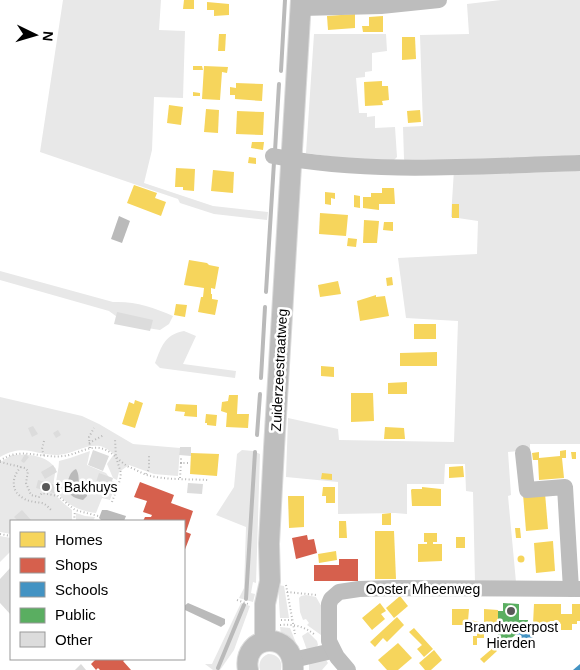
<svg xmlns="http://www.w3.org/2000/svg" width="580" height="670" viewBox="0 0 580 670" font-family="Helvetica,sans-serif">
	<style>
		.green { fill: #e8e8e8 }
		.water { fill: #bababa }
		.homes { fill: #f6d55c }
		.shops { fill: #d6604d }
		.schools { fill: #4393c3 }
		.public { fill: #5aae61 }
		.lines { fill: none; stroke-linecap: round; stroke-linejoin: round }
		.stream { stroke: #bababa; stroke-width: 4 }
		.building { fill: #dcdcdc }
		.major-casing { stroke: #dbdbdb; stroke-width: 22 }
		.path { stroke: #b8b8b8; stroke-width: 2; stroke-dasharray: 1 2.5; stroke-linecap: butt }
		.minor { stroke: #bdbdbd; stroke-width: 16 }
		.major { stroke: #bdbdbd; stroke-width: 20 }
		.poi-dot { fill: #595959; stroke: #fff; stroke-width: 2 }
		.labels { text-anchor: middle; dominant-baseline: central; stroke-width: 5; stroke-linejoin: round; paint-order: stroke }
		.street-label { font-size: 14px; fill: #000; stroke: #fff }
		.poi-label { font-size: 14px; fill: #000; stroke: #fff; text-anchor: start }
	</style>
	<rect width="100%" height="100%" fill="#fff"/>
	<g class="green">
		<polygon points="63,0 161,0 159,30 185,31 183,98 154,97 152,150 144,183 213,206 268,212 267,220 214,214 180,203 178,199 40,152"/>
		<polygon points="501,0 580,0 580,160 406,164 404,159 403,127 423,126 420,35 469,34 467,4"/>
		<polygon points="314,34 386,34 387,51 372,53 372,71 365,72 365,77 356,78 359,113 367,113 367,117 375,116 375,128 395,127 397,157 389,165 306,153"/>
		<polygon points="580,167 580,444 530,444 530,450 508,452 511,495 508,496 516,582 475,582 473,492 466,491 465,464 445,464 444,484 407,484 407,514 395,513 338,514 338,482 286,477 288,418 338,429 339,440 454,442 458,321 406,318 398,258 477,254 478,221 451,217 454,170"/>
		<path d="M0,271L113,302C135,301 153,307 173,316L169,324L160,330L128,325L109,311L0,280Z"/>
		<path d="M184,331L196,336L183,364L236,371L235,378L160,368L155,363C162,346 164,335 184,331Z"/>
		<path d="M0,397L82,416L99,424L133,444L180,448L178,476L154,474L129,465L119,472L117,480L113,478L107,464L114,454C110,451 105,447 100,446C85,444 73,454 58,455C33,455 25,443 0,457Z"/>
		<polygon points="242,450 253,451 260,454 256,583 253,582 251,593 255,594 253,602 239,598 244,588 246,527 216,515 234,487 237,454"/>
		<path d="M90,451L87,465L106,473L111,480L116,483L110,500L102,498L96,513C82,512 57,502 56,485C56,477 59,469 59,461L70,458Z"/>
		<path d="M12,455C28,454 46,454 56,469C51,492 53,495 72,510V521H11V534L0,532V464L2,461Z"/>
		<polygon points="76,513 85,516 95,517 93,521 76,521"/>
		<polygon points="0,536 11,538 11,551 0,562"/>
		<polygon points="278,585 284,586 289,618 280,618"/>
		<polygon points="306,595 316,597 323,609 321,635 307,625 309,623 306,619 303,620 300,612 299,598 301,596"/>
		<polygon points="241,603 250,606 234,650 220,670 213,670 205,664 212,664"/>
		<polygon points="280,627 290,628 298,648 296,651 281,634"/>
		<polygon points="308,632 317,641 318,645 315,649 307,650 302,636"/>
		<path d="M268,654C277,654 283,660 281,670H260C258,663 261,657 268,654Z"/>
		<polygon points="326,660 328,663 322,670 309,670 309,663"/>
	</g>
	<g class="water">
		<polygon points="119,216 130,221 122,243 111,239"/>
		<path d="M76,469C82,479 74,484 87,492V496L83,500C79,499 74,498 71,495C65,488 68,472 76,469Z"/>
		<polygon points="102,510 107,510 126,516 124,521 102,521 99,518"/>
		<polygon points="188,603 225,619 225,624 221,627 185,610 184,606"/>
	</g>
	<g class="homes">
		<polygon points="184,0 194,0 194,9 183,9"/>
		<polygon points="207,2 229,4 229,15 214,16 214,10 207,10"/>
		<polygon points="355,14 355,28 328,30 327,16"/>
		<polygon points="383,16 383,32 363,32 362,26 369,26 369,17"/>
		<polygon points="219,34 226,34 225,51 218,51"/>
		<polygon points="402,37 415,37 416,59 402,60"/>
		<polygon points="193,66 202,66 203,70 193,70"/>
		<polygon points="204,66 228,67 227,73 222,72 220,100 202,99"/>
		<polygon points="382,81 382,86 388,86 389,100 382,101 383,105 365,106 364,82"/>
		<polygon points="236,83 263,84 262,101 235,99 235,95 230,95 230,87 236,88"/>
		<polygon points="193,92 200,93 200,96 193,96"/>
		<polygon points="169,105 183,107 181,125 167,123"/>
		<polygon points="206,109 219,110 218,133 204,132"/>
		<polygon points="420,110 421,122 408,123 407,111"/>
		<polygon points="237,111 264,112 263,135 236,134"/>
		<polygon points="252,142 264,142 263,150 251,148"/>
		<polygon points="249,157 256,158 256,164 248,163"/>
		<polygon points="176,168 195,169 194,191 183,190 183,187 175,187"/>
		<polygon points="213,170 234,172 233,193 211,191"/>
		<polygon points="134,185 157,193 155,198 166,202 161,216 127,203"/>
		<polygon points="382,188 394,188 395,204 379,204 379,210 363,208 363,197 371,197 371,193 382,193"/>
		<polygon points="325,192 335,193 335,199 331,198 331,205 325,204"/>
		<polygon points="354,195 360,196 360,208 354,207"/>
		<rect x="452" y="204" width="7" height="14"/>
		<polygon points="320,213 348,215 346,236 319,234"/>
		<polygon points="364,220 379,221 377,243 363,243"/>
		<polygon points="384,222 393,222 393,231 383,230"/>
		<polygon points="348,238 357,239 356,247 347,246"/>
		<polygon points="189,260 207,263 209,265 219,267 215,289 211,288 211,294 212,294 212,299 218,300 215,315 198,312 201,297 203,297 204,288 184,285"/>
		<polygon points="392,277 393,285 387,286 386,278"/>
		<polygon points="338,281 341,294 320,297 318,285"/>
		<polygon points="376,295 376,297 385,296 389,316 360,321 357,301"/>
		<polygon points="176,304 187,305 185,317 174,315"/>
		<rect x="414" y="324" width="22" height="15"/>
		<polygon points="437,352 437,366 400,366 400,353"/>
		<polygon points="321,366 334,367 334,377 321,376"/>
		<polygon points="407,382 407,394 388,394 388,383"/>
		<polygon points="351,393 373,393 374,421 351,422"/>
		<polygon points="229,395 238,395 237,414 249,414 248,428 226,427 227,413 221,411 222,402 228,401"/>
		<polygon points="135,400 143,403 135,428 122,424 129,402 134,404"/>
		<polygon points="176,404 197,405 197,417 184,416 185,412 175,411"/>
		<polygon points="206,414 217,415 216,426 207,425 207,423 205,423"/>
		<polygon points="385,427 404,428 405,439 384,439"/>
		<polygon points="566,450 566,458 562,458 564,478 539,480 538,460 533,460 532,453 539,452 539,458 560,456 560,451"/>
		<polygon points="571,452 576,452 576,459 572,459"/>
		<polygon points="191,453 219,454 217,476 190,474"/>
		<polygon points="463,466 464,477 449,478 449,467"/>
		<polygon points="322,473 332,474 332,480 321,479"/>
		<polygon points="323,487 335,487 335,503 326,503 326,496 322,496"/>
		<polygon points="422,487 441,489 441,506 412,506 411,490 412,489 422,489"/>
		<polygon points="545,493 548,529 526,531 523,494"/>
		<polygon points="288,496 304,496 304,527 289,528"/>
		<polygon points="391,513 391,525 382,525 382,514"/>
		<polygon points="339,521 346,521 347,538 339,538"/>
		<polygon points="515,528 520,528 521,538 516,538"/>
		<polygon points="375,531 394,531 396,579 375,579"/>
		<polygon points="424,533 437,533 437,542 433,542 433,544 442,544 442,561 418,562 418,544 427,544 427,542 424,542"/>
		<rect x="456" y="537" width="9" height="11"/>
		<polygon points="553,541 555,571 536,573 534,543"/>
		<polygon points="336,551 337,560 319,563 318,554"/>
		<circle cx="521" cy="559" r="3.5"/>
		<polygon points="400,596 408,606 394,618 386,608"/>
		<polygon points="380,603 386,611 381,614 385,619 372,630 362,618"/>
		<polygon points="534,604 561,604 561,614 572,614 572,604 580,604 580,621 577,621 577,624 572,624 572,630 561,630 561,624 556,624 556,621 550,621 550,626 539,626 539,624 533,624"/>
		<polygon points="452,609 469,609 468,621 466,621 466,625 452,625"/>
		<polygon points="484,609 498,610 498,627 491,627 491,622 484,622"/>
		<polygon points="397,617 404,625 387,642 383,638 375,647 370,642"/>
		<polygon points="470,620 484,623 484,638 477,638 477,645 473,645 473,636 477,636 477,634 463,633 464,628 469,628"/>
		<polygon points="414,628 433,649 424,657 417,649 422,645 409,632"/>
		<polygon points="398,643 412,658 398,670 387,670 378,660"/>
		<polygon points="494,647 497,651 484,663 480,659"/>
		<polygon points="434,650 442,660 431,670 425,670 419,663"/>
	</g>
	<g class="shops">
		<polygon points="140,482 174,495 171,503 193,511 186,532 191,534 184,552 184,521 143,521 145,517 151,517 152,515 143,512 147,501 134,497"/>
		<polygon points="307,535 308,540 314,539 317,553 296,559 292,538"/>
		<polygon points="339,559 358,559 358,581 314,581 314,565 339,565"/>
		<polygon points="96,659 126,659 123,661 131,670 100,670 98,668 96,670 91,664"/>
	</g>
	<g class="schools">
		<polygon points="524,628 533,638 525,645 516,635"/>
		<polygon points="580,664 580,670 573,670"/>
	</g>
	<polygon class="public" points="503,603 519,604 519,620 528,620 528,624 498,650 498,625 503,625 503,621 498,621 498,611 503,611"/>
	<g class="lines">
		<g class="stream">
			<polyline points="281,71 285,0"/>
			<polyline points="275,151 279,84"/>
			<polyline points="266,292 274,162"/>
			<polyline points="261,378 265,307"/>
			<polyline points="257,435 260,394"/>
			<polyline points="246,599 255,452"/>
			<polyline points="218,668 244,605"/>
		</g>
	</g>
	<g class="building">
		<polygon points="117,312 153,320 150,331 114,324"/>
		<polygon points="33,426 38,434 32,437 28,428"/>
		<polygon points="58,430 61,435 56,438 53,433"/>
		<polygon points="180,447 191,447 191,456 179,455"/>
		<polygon points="93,450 109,456 103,471 88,465"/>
		<polygon points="25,454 29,457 24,463 21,461"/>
		<polygon points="53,465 57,472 45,479 41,472"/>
		<polygon points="99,473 113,478 108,493 94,488"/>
		<polygon points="38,480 56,485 54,493 36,488"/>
		<polygon points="188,483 203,484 202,494 187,493"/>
		<polygon points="22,510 31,520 30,521 18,521 14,517"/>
		<polygon points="11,567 11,615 0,603 0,579"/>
		<polygon points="81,664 86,670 75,670"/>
	</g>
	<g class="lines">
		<g class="major-casing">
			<g id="major">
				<polyline points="265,641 265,604 270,581 269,544 274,448 301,0"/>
				<path d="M248,670C241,634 295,629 293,670"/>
			</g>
		</g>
		<g class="path">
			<polyline points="44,441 42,449 44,456"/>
			<polyline points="89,443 104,435"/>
			<polyline points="90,448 89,437 94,428"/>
			<path d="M0,461C19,446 41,459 63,456C76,455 87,446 100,448C112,450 119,462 129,467C135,469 141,473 147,475C164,480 190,479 208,480"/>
			<polyline points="0,462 25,468 28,471 26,483 31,495 39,497 42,493 58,496 75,510 98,516"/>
			<polyline points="181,463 181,458"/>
			<path d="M21,467C12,476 10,491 23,498C29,502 36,502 42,503C46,504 49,508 52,511"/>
			<polyline points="146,474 149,469 149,454"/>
			<polyline points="180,478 181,463 188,463"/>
			<polyline points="112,502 120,480 121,473 116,457 115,439"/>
			<polyline points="74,521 75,511"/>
			<polyline points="0,534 11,536"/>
			<polyline points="286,585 295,634"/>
			<polyline points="287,592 317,595"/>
			<polyline points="237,600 248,604"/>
			<polyline points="281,620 292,620"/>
			<path d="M280,625C294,624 304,626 315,635"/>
		</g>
		<g class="minor">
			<polyline points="301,8 381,6 439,0"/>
			<path d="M273,156C374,175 478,166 580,163"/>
			<polyline points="523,453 527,490 565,487 571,589"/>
			<polyline points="293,660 332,651"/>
			<polyline points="348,670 337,657 329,641 329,604 331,599 339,592 359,589 394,588 580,589"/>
		</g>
		<use href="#major" class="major"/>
	</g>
	<g class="poi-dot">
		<circle cx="46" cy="487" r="5"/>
		<circle cx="511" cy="611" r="5"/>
	</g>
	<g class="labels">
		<g class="street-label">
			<text transform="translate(279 370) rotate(-87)">Zuiderzeestraatweg</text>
			<text x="423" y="589">Ooster Mheenweg</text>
		</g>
		<g class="poi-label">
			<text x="56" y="487">t Bakhuys</text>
			<text x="511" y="627" text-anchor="middle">Brandweerpost<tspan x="511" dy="16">Hierden</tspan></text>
		</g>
	</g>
	<rect x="10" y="520" width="175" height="140" fill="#ffffff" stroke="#999999"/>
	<rect x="20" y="532" width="25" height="15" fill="#f6d55c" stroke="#999999"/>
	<text x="55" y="545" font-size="15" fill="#000000">Homes</text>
	<rect x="20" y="558" width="25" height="15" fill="#d6604d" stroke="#999999"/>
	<text x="55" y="570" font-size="15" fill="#000000">Shops</text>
	<rect x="20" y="582" width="25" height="15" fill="#4393c3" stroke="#999999"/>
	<text x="55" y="595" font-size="15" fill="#000000">Schools</text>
	<rect x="20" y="608" width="25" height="15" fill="#5aae61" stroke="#999999"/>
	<text x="55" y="620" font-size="15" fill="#000000">Public</text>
	<rect x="20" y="632" width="25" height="15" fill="#dcdcdc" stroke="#999999"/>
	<text x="55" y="645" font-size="15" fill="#000000">Other</text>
	<g transform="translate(35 35) rotate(95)" stroke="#ffffff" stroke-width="4" paint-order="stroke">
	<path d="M0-4L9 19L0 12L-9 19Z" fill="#000000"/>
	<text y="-8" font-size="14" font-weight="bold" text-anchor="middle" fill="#000000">N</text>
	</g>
</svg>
